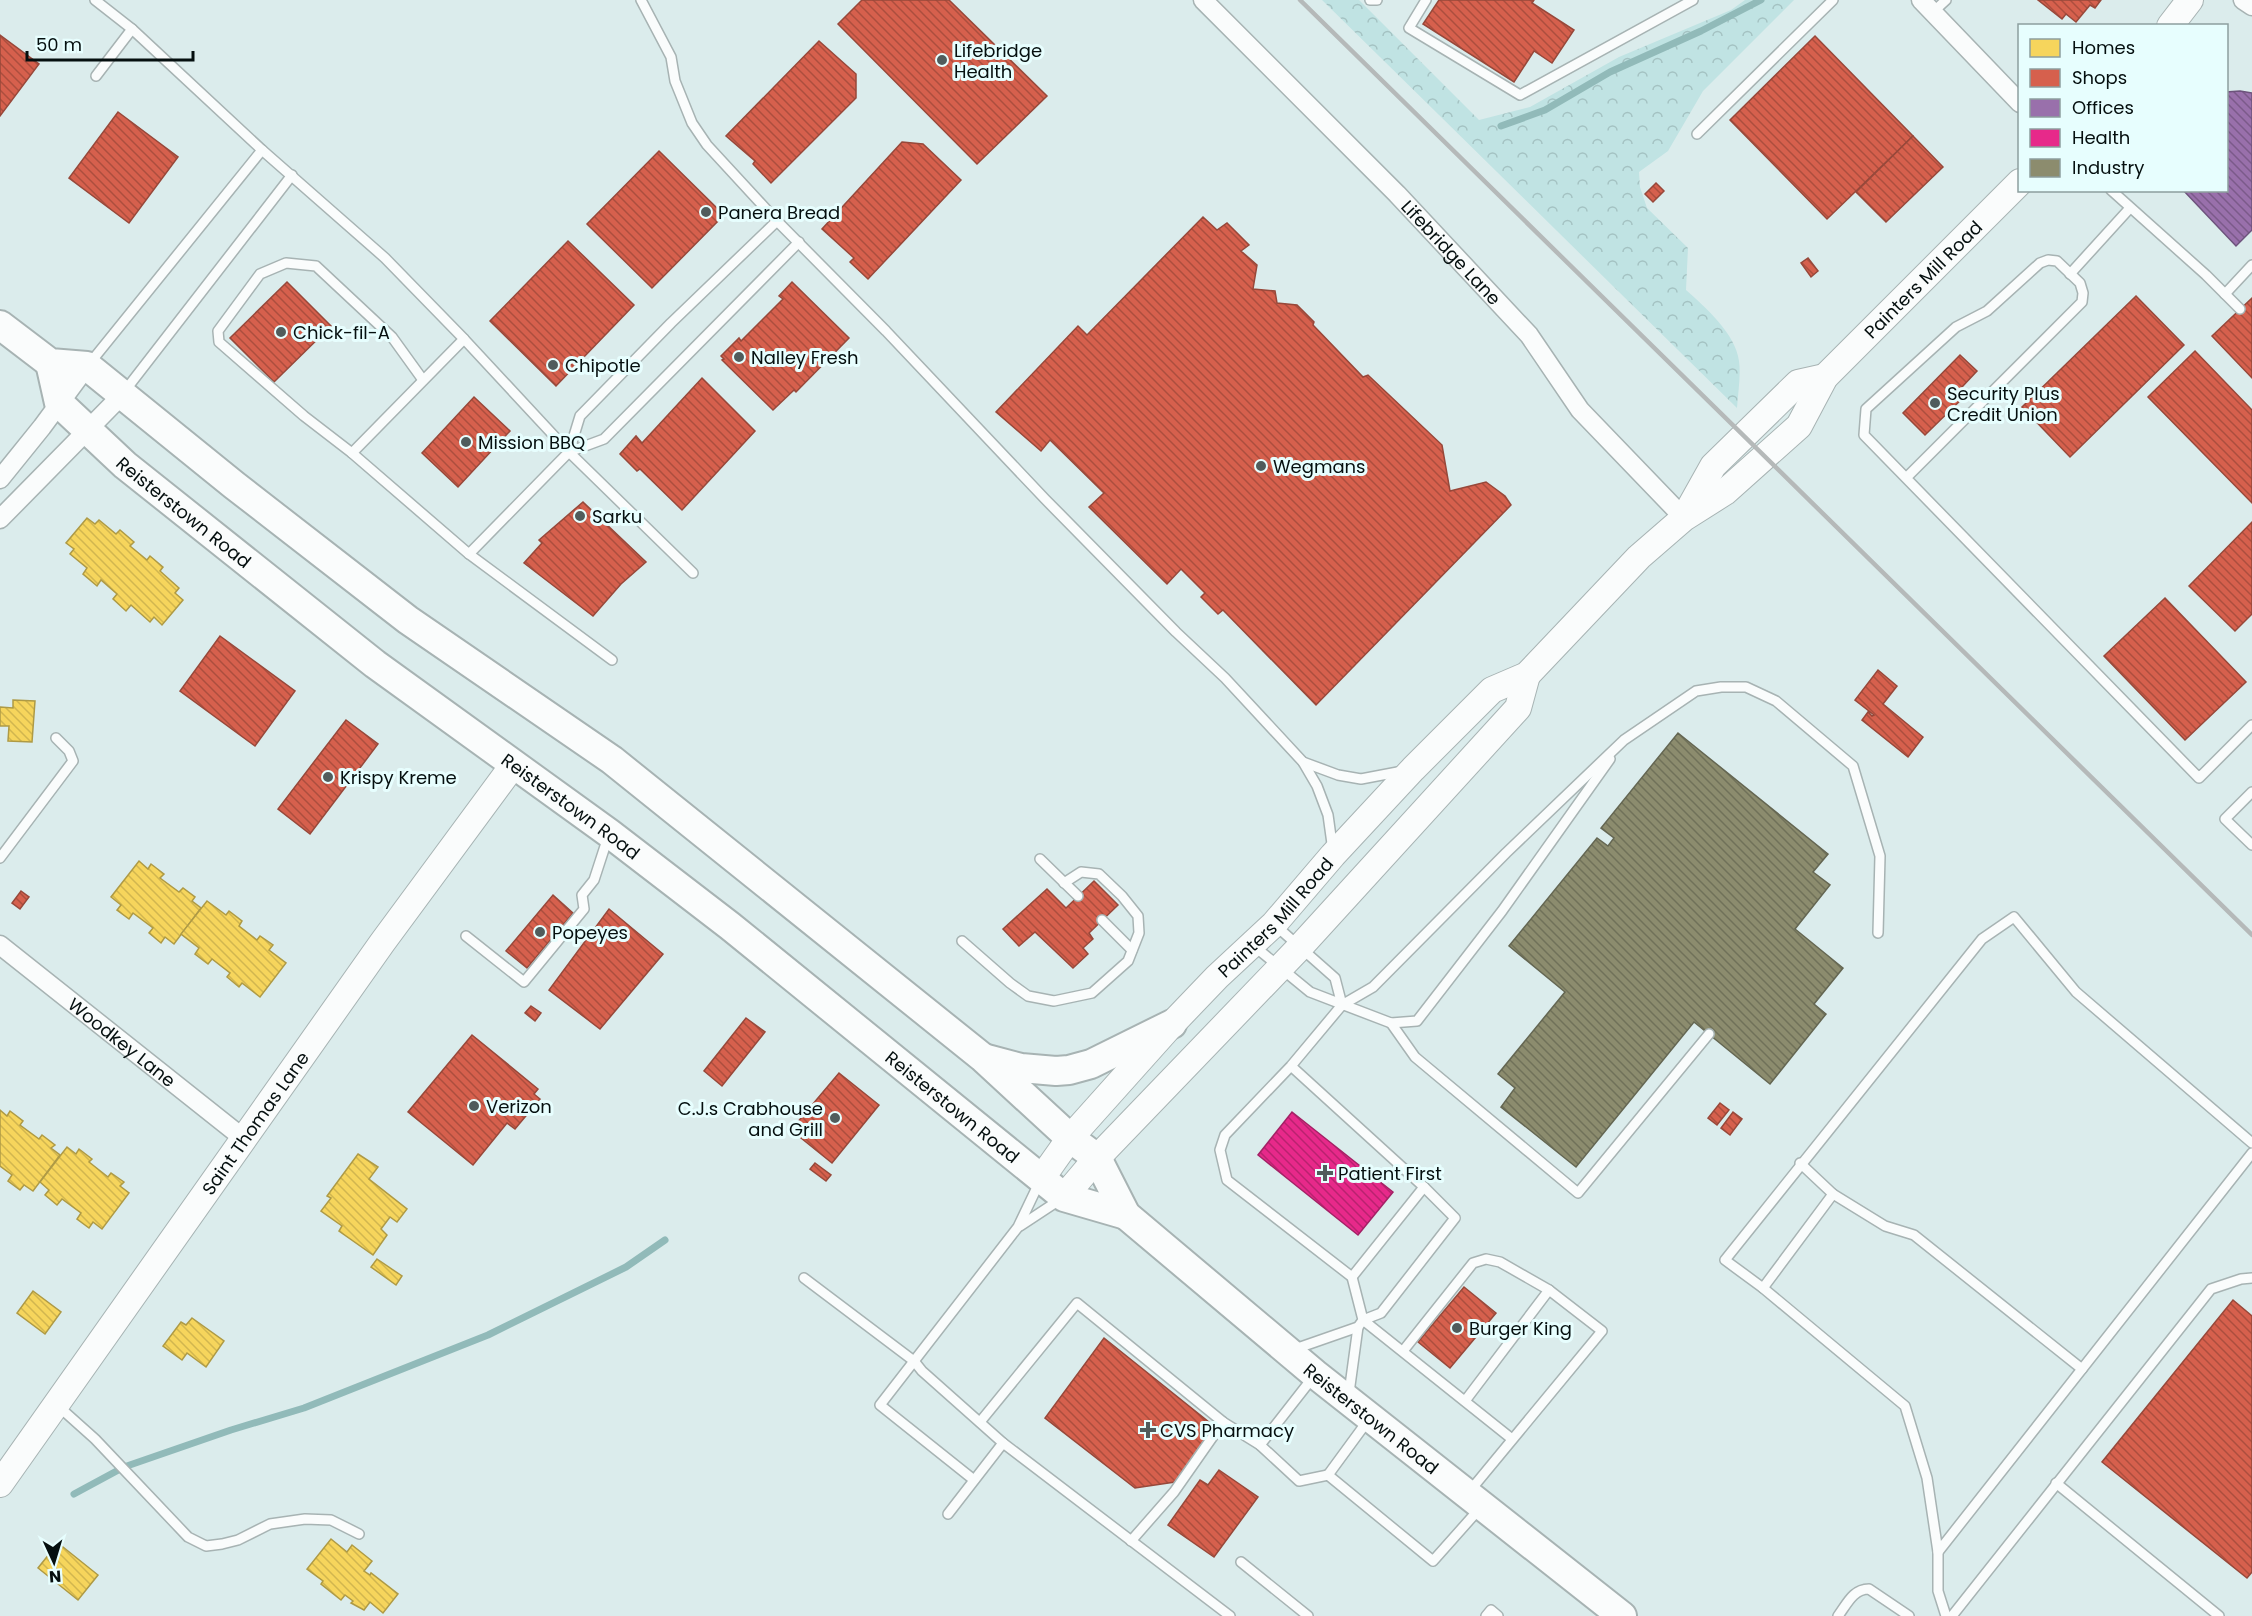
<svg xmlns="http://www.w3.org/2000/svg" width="2252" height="1616" viewBox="0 0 2252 1616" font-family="Poppins,sans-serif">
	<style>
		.forest { fill: url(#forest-crowns) }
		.homes { fill: url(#homes-back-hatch); stroke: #ae9a45; stroke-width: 1.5 }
		.shops { fill: url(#shops-back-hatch); stroke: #97483a; stroke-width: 1.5 }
		.offices { fill: url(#offices-back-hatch); stroke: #6d537c; stroke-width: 1.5 }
		.health { fill: url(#health-back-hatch); stroke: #a32165; stroke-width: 1.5 }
		.industry { fill: url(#industry-back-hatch); stroke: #646652; stroke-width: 1.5 }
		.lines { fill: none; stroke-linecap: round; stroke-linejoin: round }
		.stream { stroke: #91bab9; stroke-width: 7 }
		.lane-casing { stroke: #a7b3b3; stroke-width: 12 }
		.street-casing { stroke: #a7b3b3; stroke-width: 21 }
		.secondary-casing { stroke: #a7b3b3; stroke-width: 28 }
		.primary-casing { stroke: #a7b3b3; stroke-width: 32 }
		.lane { stroke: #fafcfc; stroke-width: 9 }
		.street { stroke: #fafcfc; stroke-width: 18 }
		.secondary { stroke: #fafcfc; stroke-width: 26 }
		.primary { stroke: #fafcfc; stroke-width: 28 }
		.rail { stroke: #b5b9b9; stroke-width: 4.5 }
		.poi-dot { fill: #505c5c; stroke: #e7fefe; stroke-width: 2 }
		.labels { text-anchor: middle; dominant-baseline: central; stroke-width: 6; stroke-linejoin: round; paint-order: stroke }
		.poi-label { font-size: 18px; fill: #050f0f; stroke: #e7fefe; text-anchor: start }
		.street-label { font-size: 18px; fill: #050f0f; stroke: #e7fefe }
	</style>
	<defs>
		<pattern id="forest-crowns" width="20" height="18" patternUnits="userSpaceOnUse" patternTransform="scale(1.5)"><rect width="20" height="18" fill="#c0e3e3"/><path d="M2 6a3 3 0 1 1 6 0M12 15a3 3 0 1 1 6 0" fill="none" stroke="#a4c2c2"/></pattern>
		<pattern id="homes-back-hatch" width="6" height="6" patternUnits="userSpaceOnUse" patternTransform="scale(1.5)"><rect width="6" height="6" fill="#f6d55c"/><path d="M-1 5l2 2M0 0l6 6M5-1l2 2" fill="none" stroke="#d1b64f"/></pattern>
		<pattern id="shops-back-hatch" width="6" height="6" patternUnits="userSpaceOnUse" patternTransform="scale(1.5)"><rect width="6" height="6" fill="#d6604d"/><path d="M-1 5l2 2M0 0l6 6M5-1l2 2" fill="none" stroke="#ac4e3e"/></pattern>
		<pattern id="offices-back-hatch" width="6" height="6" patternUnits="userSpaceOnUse" patternTransform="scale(1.5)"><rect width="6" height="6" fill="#9970ab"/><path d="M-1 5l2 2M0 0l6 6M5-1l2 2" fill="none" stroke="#7b5a8a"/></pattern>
		<pattern id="health-back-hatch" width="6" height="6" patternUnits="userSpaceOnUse" patternTransform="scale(1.5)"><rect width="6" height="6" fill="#e7298a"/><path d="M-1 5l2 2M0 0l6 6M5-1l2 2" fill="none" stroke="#b9226f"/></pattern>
		<pattern id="industry-back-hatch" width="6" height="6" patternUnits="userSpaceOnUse" patternTransform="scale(1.5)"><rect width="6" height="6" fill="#8c8c6e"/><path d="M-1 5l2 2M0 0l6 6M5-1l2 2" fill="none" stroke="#707159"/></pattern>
	</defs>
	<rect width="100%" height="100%" fill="#dbecec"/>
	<path class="forest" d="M1322,0H1359L1479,120L1530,107L1619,57L1731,10L1745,0H1794L1703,91L1668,151L1639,172L1640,187L1647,208L1688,248L1686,290C1705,307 1736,334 1739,361C1741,375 1738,393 1737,408Z"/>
	<g class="homes">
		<polygon points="87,518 95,524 99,520 116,534 120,530 134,542 130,546 147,560 150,556 163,567 160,571 179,588 175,593 183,600 162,625 154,617 150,622 131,605 126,611 113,599 117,594 101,580 97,586 83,574 87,568 70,554 74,549 66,543"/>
		<polygon points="13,700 35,701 32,742 8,741 9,726 0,726 0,707 13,708"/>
		<polygon points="139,861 148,869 151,864 164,874 160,878 179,892 183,888 195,897 192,901 201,908 174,944 165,937 161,943 149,933 153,928 133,913 129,919 117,910 121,905 111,897"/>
		<polygon points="207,901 226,915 229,911 242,921 239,926 257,940 260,936 273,945 269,950 286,963 260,997 242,983 239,987 227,977 230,973 212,959 208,964 195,954 199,948 181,934"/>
		<polygon points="0,1110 7,1116 10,1111 23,1121 20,1125 39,1139 42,1135 55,1145 51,1148 60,1155 33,1191 24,1185 20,1190 8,1181 12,1175 0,1166"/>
		<polygon points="67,1147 76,1154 79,1149 92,1159 89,1162 108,1177 111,1173 124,1182 120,1186 129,1193 102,1229 93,1222 89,1228 77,1219 81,1213 62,1199 57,1205 45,1195 49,1190 40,1182"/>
		<polygon points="358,1154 378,1167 369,1179 407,1209 397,1222 390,1217 381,1229 387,1235 373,1255 339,1231 342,1226 321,1211 331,1198 327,1196"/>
		<polygon points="377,1259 402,1276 396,1285 371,1267"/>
		<polygon points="33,1291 61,1312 45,1334 17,1313"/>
		<polygon points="192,1318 224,1341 206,1367 187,1353 182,1360 163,1346 181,1322 186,1325"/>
		<polygon points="331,1539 347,1552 352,1545 372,1561 364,1571 370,1575 371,1573 398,1594 383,1613 370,1602 364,1610 351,1603 353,1601 345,1595 341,1600 321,1584 323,1581 307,1569"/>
		<polygon points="58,1543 98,1575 78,1600 38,1568"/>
	</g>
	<g class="shops">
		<polygon points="862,0 949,0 1047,96 977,164 838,24"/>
		<polygon points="1439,0 1534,0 1532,3 1574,30 1552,63 1534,51 1514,82 1423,24"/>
		<polygon points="2038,0 2101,0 2095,8 2090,5 2076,22 2066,14 2062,19"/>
		<polygon points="0,35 39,64 0,116"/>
		<polygon points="1815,36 1913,136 1827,219 1730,120"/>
		<polygon points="819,41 856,74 856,98 771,183 753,164 755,161 726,136"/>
		<polygon points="118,112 178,157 129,223 69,178"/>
		<polygon points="1913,136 1943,167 1886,222 1856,192"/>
		<polygon points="902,142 923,144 961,180 868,279 850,262 854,258 822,229"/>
		<polygon points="659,151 724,215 652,288 587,224"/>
		<polygon points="1656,183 1664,191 1653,202 1645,194"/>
		<polygon points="1203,217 1217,230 1227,223 1249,245 1241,251 1257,265 1253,289 1275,291 1277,303 1297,305 1314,322 1313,325 1363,377 1368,375 1442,445 1450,491 1486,482 1505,496 1511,505 1316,705 1223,610 1218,614 1201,597 1205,593 1181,569 1167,584 1089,507 1104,493 1050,440 1041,451 996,412 1078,326 1087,335"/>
		<polygon points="568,241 634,305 556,386 490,321"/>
		<polygon points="1808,258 1818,271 1811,277 1801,263"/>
		<polygon points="287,282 331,326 274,382 230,338"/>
		<polygon points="792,282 849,338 796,392 794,390 773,410 722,360 724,359 721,356 739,338 741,341 783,299 779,296"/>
		<polygon points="2136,296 2184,345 2070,457 2022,407"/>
		<polygon points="2252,298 2252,378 2212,336"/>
		<polygon points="2195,351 2252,410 2252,503 2148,397"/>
		<polygon points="1960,355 1977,371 1962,387 1968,393 1925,435 1903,413"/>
		<polygon points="702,378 755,431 682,510 640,469 637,471 620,454 636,436 642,443"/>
		<polygon points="474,397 510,431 458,487 422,453"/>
		<polygon points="583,502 646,562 621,584 593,616 524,563 542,543 539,540"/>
		<polygon points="2252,522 2252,614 2235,631 2189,586"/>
		<polygon points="2165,598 2246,682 2185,740 2104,656"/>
		<polygon points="220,636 295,691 255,746 180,691"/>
		<polygon points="1878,670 1897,686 1883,704 1923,737 1908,757 1862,720 1868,712 1872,716 1874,715 1855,700"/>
		<polygon points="346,720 378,744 310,834 278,809"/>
		<polygon points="1094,881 1118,905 1089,933 1093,939 1083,948 1088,954 1073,968 1035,932 1019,946 1003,929 1047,889 1066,908"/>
		<polygon points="21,891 29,897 20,909 12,903"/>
		<polygon points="553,895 573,913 527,968 506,951"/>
		<polygon points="609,909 663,954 600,1029 549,990"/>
		<polygon points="531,1006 541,1013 535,1021 525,1013"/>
		<polygon points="746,1018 765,1032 722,1086 704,1071"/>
		<polygon points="472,1035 538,1089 534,1094 540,1099 515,1129 507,1123 473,1165 408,1112"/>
		<polygon points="839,1073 879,1105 832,1163 791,1130"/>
		<polygon points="1720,1103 1729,1110 1717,1125 1708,1118"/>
		<polygon points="1733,1112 1742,1119 1730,1135 1721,1128"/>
		<polygon points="815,1163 831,1175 826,1181 810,1169"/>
		<polygon points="1464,1287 1496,1313 1450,1368 1418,1342"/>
		<polygon points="2233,1300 2252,1316 2252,1572 2247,1578 2102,1462"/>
		<polygon points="1104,1338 1215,1427 1175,1482 1135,1488 1045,1418"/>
		<polygon points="1219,1470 1258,1497 1214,1557 1168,1525 1200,1480 1208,1485"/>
	</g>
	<polygon class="offices" points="2240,91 2252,93 2252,230 2236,246 2183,190 2226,190 2226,92"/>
	<polygon class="health" points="1292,1112 1393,1192 1358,1235 1258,1155"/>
	<polygon class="industry" points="1678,733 1828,854 1813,872 1830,885 1795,929 1843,968 1814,1004 1826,1014 1770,1084 1694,1022 1576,1167 1501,1107 1515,1088 1498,1074 1565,992 1509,946 1597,838 1608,846 1614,838 1601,828"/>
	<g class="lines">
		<g class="stream">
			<polyline points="1501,126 1545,110 1610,72 1701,31 1761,0"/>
			<polyline points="74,1494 124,1467 231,1430 304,1408 488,1335 626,1267 665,1240"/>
		</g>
		<g class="lane-casing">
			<g id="lane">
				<polyline points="95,0 132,29 262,150 385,258 464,339 569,452 693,573"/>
				<polyline points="641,0 671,57 675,81 692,123 707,145 777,221 886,331 1045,499 1176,632 1225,678 1303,762 1317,786 1328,815 1333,851"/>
				<polyline points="1370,0 1377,0"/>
				<polyline points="1426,0 1409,28 1520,95 1693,0"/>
				<polyline points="1933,12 1946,0"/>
				<polyline points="96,76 132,29"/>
				<polyline points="1697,134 1833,0"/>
				<polyline points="2111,190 2206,275 2240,309"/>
				<polyline points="2070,274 2130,208"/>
				<polyline points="2225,294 2252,265"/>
				<polyline points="90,363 262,150"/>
				<polyline points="423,380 392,337 316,266 286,263 260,274 218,331 219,342 304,416 352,453 469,554 612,660"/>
				<polyline points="124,392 292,175"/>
				<polyline points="569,452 580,416 671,323 777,221"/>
				<polyline points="352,453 464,339"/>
				<polyline points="1906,478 2082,302 2083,293 2080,283 2057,261 2048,260 2040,263 1987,311 1956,327 1866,409 1864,435 2199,778 2252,725"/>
				<polyline points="469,554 569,452 604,439 799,242"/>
				<polyline points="1303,762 1338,775 1361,779 1403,771"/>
				<polyline points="2252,792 2225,819 2252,845"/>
				<polyline points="0,858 73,761 69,751 56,738"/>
				<polyline points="1040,859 1078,896"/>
				<polyline points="1102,920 1132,950"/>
				<polyline points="1275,925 1335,978 1342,1005"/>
				<polyline points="466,936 524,982 584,909 582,895 594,880 608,837"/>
				<polyline points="962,941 1010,983 1028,996 1054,1001 1092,993 1128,961 1139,933 1138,916 1122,896 1099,874 1081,872 1064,883"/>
				<polyline points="1254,946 1310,992 1391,1023 1417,1021 1502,911 1610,759"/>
				<polyline points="1391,1023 1415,1057 1578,1193 1709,1034"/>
				<polyline points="1291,1066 1424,1187 1352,1277 1227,1180 1220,1150 1225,1135 1291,1066 1342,1005 1373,987 1506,853 1624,740 1696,691 1721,687 1746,687 1776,701 1853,766 1880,856 1878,933"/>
				<polyline points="1800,1163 1833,1194 1885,1226 1914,1235 2082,1369"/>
				<polyline points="1424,1187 1455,1218 1381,1313 1363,1320 1512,1439"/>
				<polyline points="1020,1226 1061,1199"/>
				<polyline points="804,1278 914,1361 922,1371 1003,1443 1230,1616"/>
				<polyline points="1763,1288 1833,1194"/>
				<polyline points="1292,1350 1358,1327 1363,1320 1352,1277"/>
				<polyline points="1403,1351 1473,1263 1486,1259 1500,1262 1549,1290"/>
				<polyline points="1349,1393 1358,1327"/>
				<polyline points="1465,1401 1549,1290 1602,1331 1469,1492"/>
				<polyline points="57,1405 95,1439 188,1537 206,1546 222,1544 238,1540 270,1524 305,1519 331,1520 359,1534"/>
				<polyline points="1369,1419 1328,1475 1433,1561 1481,1507"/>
				<polyline points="980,1422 1077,1303 1223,1422 1260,1445 1299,1481 1328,1475"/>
				<polyline points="1260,1445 1314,1376"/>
				<polyline points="974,1480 880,1405 1018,1227 1040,1181"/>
				<polyline points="2056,1483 2219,1616"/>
				<polyline points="948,1514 1003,1443"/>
				<polyline points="1131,1541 1174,1492 1223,1422"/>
				<polyline points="1938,1552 2252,1153"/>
				<polyline points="1241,1562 1308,1616"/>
				<polyline points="1486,1616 1491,1610 1498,1616"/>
				<path d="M1838,1616C1847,1604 1853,1589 1869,1589L1909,1616"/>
				<polyline points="1946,1616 1938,1591 1938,1552 1927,1478 1905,1406 1763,1288 1725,1260 1982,939 2014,917 2076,992 2252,1143"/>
				<polyline points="1952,1616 2211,1289 2241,1279 2252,1278"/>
			</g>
		</g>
		<g class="street-casing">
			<g id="street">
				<path id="s1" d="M1203,0L1397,194L1529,335L1580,410L1684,518"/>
				<polyline points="1921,0 2020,103"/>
				<polyline points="2243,0 2252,6"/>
				<polyline points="0,479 42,427 87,366"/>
				<polyline points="0,519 123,394"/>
				<path id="s2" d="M0,945L243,1138"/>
			</g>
		</g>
		<g class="secondary-casing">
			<g id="secondary">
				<polyline points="2170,26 2190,0"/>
				<polyline points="1685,516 1713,466 1798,383 1825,377"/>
				<path id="s3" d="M1041,1179L1070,1138L1172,1024L1217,977L1274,924L1333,855L1413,769L1492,690L1527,675L1639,557L1684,518L1725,492L1799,426L1825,377L2020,182"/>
				<polyline points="1064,1197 1097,1158 1300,947 1518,708 1527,675"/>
				<path id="s4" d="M0,1484L382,943L514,764"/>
			</g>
		</g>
		<g class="primary-casing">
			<g id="primary">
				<path id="s5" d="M0,325L50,363L87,366L234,485L408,620L612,760L982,1057L1070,1138L1097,1158L1126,1215L1315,1374L1622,1616"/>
				<path id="s6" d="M50,363L59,403L125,465L375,664L609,833L730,926L1064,1197L1126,1215"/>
				<polyline points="987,1059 1021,1068 1056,1071 1069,1070 1091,1064 1172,1024"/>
			</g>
		</g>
		<use href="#lane" class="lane"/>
		<use href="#street" class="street"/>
		<use href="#secondary" class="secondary"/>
		<use href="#primary" class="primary"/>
		<polyline class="rail" points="1300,0 2252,935"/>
	</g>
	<g class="poi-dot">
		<circle cx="942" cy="60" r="6"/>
		<circle cx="706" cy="212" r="6"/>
		<circle cx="281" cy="332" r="6"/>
		<circle cx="739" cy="357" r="6"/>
		<circle cx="553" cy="365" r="6"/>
		<circle cx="1935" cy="403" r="6"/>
		<circle cx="466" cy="442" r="6"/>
		<circle cx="1261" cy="466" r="6"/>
		<circle cx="580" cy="516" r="6"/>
		<circle cx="328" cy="777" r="6"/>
		<circle cx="540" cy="932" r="6"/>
		<circle cx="474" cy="1106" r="6"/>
		<circle cx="835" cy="1118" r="6"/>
		<path d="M1322 1164h6v6h6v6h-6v6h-6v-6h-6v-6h6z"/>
		<circle cx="1457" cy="1328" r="6"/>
		<path d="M1145 1421h6v6h6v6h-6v6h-6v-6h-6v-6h6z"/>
	</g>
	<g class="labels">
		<g class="poi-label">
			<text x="954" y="50">Lifebridge<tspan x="954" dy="21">Health</tspan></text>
			<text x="718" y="212">Panera Bread</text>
			<text x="293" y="332">Chick-fil-A</text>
			<text x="751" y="357">Nalley Fresh</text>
			<text x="565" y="365">Chipotle</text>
			<text x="1947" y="393">Security Plus<tspan x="1947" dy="21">Credit Union</tspan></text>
			<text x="478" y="442">Mission BBQ</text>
			<text x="1273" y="466">Wegmans</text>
			<text x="592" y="516">Sarku</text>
			<text x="340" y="777">Krispy Kreme</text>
			<text x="552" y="932">Popeyes</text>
			<text x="486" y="1106">Verizon</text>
			<text x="823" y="1108" text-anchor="end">C.J.s Crabhouse<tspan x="823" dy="21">and Grill</tspan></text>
			<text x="1338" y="1173">Patient First</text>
			<text x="1469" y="1328">Burger King</text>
			<text x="1160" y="1430">CVS Pharmacy</text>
		</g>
		<g class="street-label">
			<text stroke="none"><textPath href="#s1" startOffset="354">Lifebridge Lane</textPath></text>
			<text stroke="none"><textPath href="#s3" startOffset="1268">Painters Mill Road</textPath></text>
			<text stroke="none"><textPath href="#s6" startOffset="207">Reisterstown Road</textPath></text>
			<text stroke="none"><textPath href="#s6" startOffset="693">Reisterstown Road</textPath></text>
			<text stroke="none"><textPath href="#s3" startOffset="352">Painters Mill Road</textPath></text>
			<text stroke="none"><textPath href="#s2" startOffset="156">Woodkey Lane</textPath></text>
			<text stroke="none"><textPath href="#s6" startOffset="1179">Reisterstown Road</textPath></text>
			<text stroke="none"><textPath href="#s4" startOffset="442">Saint Thomas Lane</textPath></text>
			<text stroke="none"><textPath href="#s5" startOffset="1767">Reisterstown Road</textPath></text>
		</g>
	</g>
	<rect x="2018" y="24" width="210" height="168" fill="#e7fefe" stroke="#8d9e9e" stroke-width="1.5"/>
	<rect x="2030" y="39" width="30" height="18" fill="#f6d55c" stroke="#8d9e9e" stroke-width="1.5"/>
	<text x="2072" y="54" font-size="18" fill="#050f0f">Homes</text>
	<rect x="2030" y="69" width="30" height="18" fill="#d6604d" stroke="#8d9e9e" stroke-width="1.5"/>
	<text x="2072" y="84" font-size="18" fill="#050f0f">Shops</text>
	<rect x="2030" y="99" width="30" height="18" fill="#9970ab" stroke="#8d9e9e" stroke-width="1.5"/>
	<text x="2072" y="114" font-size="18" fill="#050f0f">Offices</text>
	<rect x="2030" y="129" width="30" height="18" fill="#e7298a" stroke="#8d9e9e" stroke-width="1.5"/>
	<text x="2072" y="144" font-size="18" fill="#050f0f">Health</text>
	<rect x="2030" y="159" width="30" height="18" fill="#8c8c6e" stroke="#8d9e9e" stroke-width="1.5"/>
	<text x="2072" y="174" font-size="18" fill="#050f0f">Industry</text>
	<g transform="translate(54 1562) rotate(176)" stroke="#e7fefe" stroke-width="4.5" paint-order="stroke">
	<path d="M0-4.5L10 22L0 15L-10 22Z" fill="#050f0f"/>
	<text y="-9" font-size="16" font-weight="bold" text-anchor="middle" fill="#050f0f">N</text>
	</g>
	<path d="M27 51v9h166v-9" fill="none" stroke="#050f0f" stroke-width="3"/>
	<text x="36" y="51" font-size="18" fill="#050f0f" stroke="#e7fefe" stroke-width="4.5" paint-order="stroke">50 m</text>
</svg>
